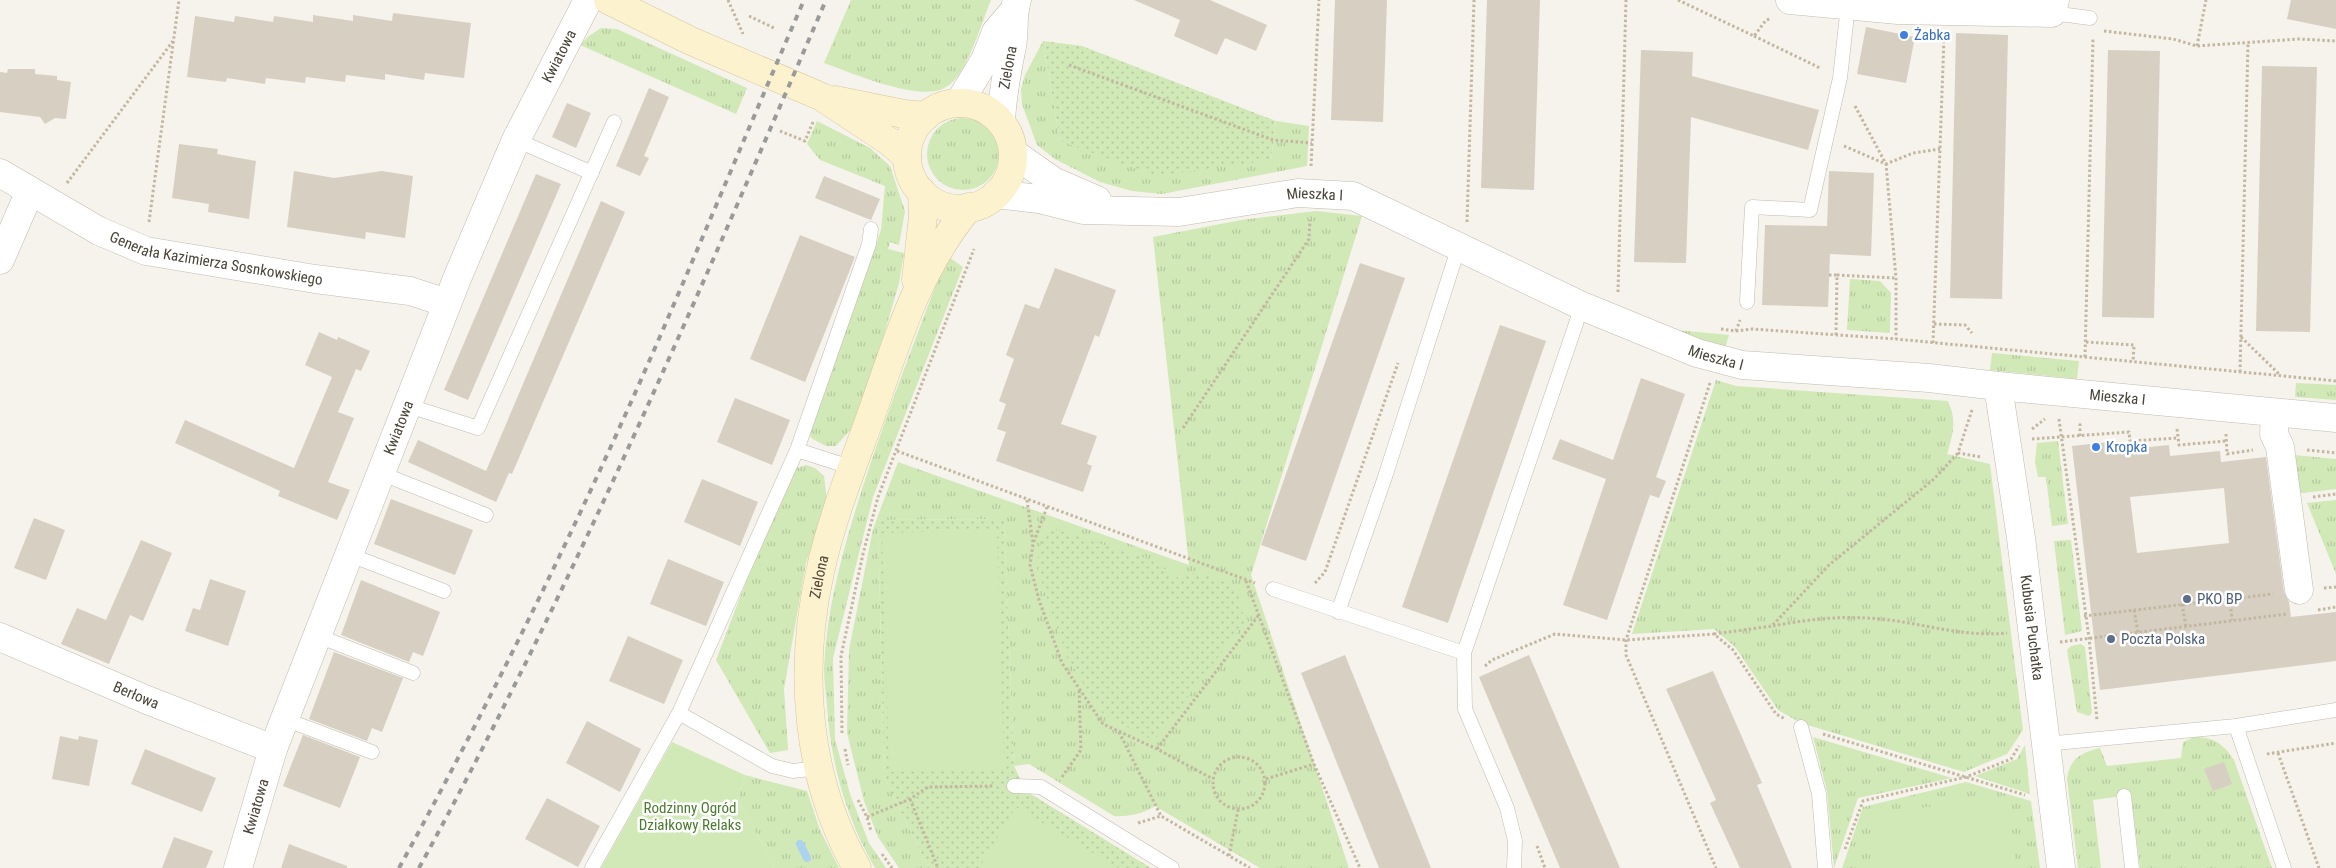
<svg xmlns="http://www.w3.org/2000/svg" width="2336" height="868" viewBox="0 0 2336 868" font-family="'Roboto Condensed',sans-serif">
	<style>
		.grass { fill: url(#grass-tufts) }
		.park { fill: url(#park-dots) }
		.garden { fill: #d1e8b7 }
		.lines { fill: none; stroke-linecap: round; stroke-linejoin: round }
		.stream { stroke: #abd3ef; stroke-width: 8 }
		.building { fill: #d7cfc2; fill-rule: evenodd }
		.lane-casing { stroke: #c1bbaf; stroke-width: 15 }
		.street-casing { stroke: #c1bbaf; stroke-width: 29 }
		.secondary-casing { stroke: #d4c69d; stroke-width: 29 }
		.path { stroke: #c3b7a0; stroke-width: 3; stroke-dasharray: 2.5 2.5; stroke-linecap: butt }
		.lane { stroke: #fff; stroke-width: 14 }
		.street { stroke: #fff; stroke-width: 28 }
		.secondary { stroke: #fdf2ce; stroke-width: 28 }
		.rail { stroke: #9a9a9a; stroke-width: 4; stroke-dasharray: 6 6; stroke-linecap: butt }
		.shop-dot { fill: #3f7fe0; stroke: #fff; stroke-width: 2 }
		.service-dot { fill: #5c6f8a; stroke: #fff; stroke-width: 2 }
		.labels { text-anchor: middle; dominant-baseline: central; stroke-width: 5; stroke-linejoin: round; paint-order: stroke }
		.shop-label { font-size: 15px; fill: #366cbe; stroke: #fff; text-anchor: start }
		.street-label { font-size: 15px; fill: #4a4439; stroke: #fff }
		.service-label { font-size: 15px; fill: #4e5e75; stroke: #fff; text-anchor: start }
		.park-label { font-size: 15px; fill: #4a7c2d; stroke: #fff }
	</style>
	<defs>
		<pattern id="grass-tufts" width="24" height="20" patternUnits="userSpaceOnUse" patternTransform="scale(1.25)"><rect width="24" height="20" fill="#d1e8b7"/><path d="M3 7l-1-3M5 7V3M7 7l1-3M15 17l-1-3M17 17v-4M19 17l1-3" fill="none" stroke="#b5c89e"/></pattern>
		<pattern id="park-dots" width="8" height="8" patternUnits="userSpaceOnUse" patternTransform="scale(1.25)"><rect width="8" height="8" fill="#d1e8b7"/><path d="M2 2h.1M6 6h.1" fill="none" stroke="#b5c89e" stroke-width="1.8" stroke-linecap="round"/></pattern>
	</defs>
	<rect width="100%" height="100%" fill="#f6f3ec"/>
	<g class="grass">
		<path d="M851,0H991C982,22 971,59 957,77C952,84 943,90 935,91C905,96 852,73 824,63Z"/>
		<polygon points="601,28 617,29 747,88 736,114 580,45 589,36"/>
		<polygon points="1043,41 1060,141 1271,160 1276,121 1309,126 1307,166 1162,194 1132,191 1100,182 1055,159 1037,145 1022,104 1021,89 1025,75"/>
		<circle cx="963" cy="154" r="36"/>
		<polygon points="817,121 870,148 890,166 905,211 899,245 890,242 888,249 904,253 899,283 874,369 852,428 836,446 826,446 811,438 809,427 816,417 881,230 885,186 820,160 807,144"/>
		<path d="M1316,211L1362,216L1251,575L1349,868H1260L1155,806C1143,814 1128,817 1114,816L1029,764L1014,766L1004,519L878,520L884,776L928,868H899L878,837L864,801L847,733L849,650L873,529L898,462L1189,565L1153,237L1241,220Z"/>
		<path d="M947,256L963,267L873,497L833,658L835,739L850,794L869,843L886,868H875C846,818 831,764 827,706C826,694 824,681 824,668C827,602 846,539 866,477C891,402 919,329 947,256Z"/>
		<polygon points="1850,279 1880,281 1891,293 1890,333 1847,330"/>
		<polygon points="1665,329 1729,335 1725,348"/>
		<polygon points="1992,353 2079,361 2077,379 1990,370"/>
		<path d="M1716,380L1736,386L1948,401C1957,420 1953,435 1947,454L1990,464L2023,730L2007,754L1964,772L1801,723L1778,710L1735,647L1714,629L1632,634Z"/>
		<polygon points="2296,383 2336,385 2336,400 2295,397"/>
		<polygon points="2058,441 2068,524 2052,526 2046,477 2038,477 2035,462 2037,443"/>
		<polygon points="2284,454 2336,459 2336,489 2303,493 2288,485"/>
		<polygon points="806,465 815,468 824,476 827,501 806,563 784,689 788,750 770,753 716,660 783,485 794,469"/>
		<polygon points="2336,500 2336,574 2307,503"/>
		<polygon points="2071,540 2082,631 2065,635 2054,541"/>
		<polygon points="2081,644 2085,647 2092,713 2089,716 2077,712 2067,650 2071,646"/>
		<polygon points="1813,737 1952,778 1858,798 1834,868 1827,791"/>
		<path d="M2194,737C2213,737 2223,743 2234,760L2272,868H2140L2131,795L2093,800L2101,868H2078L2067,779C2069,759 2082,752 2100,748L2107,766L2181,758L2183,742Z"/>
		<polygon points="2025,745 2030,794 1975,776 2017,759"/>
		<polygon points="745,775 807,791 820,830 839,868 775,868 738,799"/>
		<polygon points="1966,782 2031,801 2040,868 1842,868 1863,807"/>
	</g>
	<g class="park">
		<polygon points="1043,41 1082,46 1276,121 1271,160 1156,176 1060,141"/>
		<polygon points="1004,519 1014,766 1026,791 1151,868 928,868 884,776 878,520"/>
		<polygon points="1049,527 1151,560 1180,579 1196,572 1223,581 1238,594 1245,622 1154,741 1104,715 1067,657 1038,571 1038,551"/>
	</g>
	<g class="garden">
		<polygon points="997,530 1004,769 889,772 882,533"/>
		<polygon points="672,742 745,775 738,799 775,868 601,868"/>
		<polygon points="2006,796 2016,868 1877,868 1870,815"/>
		<polygon points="1016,807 1118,868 979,868"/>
	</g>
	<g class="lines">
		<polyline class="stream" points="800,844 807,858"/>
	</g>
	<g class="building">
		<polygon points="1134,0 1210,0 1267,25 1256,51 1225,38 1217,55 1174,36 1180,20"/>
		<polygon points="1335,0 1387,0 1383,122 1331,120"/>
		<polygon points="1487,0 1540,0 1534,190 1481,188"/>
		<polygon points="2291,0 2336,0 2336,29 2287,19"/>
		<polygon points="393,13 471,23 464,78 425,73 424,80 385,74 385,80 346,75 345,82 306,77 305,83 266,78 265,84 227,78 226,82 187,77 195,16 234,22 235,16 273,22 274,16 313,22 313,15 353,21 353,15 392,21"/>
		<polygon points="1866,27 1915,37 1906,83 1857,74"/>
		<polygon points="1956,33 2008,35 2002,299 1950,298"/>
		<polygon points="1641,50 1693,52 1692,76 1819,110 1808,150 1691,117 1686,263 1634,262"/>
		<polygon points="2108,50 2160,51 2154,318 2102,317"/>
		<polygon points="2262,66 2317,67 2310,332 2256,331"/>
		<polygon points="8,69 35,69 35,74 57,76 57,80 71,82 66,119 55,118 45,124 40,117 0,112 0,72 7,73"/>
		<polygon points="649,88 669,97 644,156 649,158 640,176 616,166"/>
		<polygon points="567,103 591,113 576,148 552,137"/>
		<polygon points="179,144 218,149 217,154 256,161 249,219 208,212 209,204 172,198"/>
		<polygon points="294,171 334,178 382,171 413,176 405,238 366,232 365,239 287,227"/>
		<polygon points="1829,171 1874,173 1871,256 1830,254 1828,307 1762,305 1765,225 1827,226"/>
		<polygon points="536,174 561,184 468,400 444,390"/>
		<polygon points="824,176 880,199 871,220 815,198"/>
		<polygon points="601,201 625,212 512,474 509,473 496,502 408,462 418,440 486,471"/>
		<polygon points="800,235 855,257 805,382 750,359"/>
		<polygon points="1360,263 1405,278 1306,561 1261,545"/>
		<polygon points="1055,268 1116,290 1099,337 1095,335 1061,424 1097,436 1087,464 1092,466 1083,492 996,461 1006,432 997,429 1006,404 999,401 1014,359 1006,355 1025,304 1039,309"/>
		<polygon points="1500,325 1546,341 1448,623 1402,607"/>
		<polygon points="319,332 337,340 338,337 370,351 361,371 356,369 338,412 354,418 328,482 350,490 337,520 278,496 280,491 175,443 185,420 294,468 332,377 305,365"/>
		<polygon points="1641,378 1685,394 1656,477 1666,481 1659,498 1650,495 1607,620 1563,605 1606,479 1552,459 1560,439 1613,460"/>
		<polygon points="735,398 790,420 772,465 717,442"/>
		<path d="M2119,441L2120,450L2169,445L2170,456L2220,451L2221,462L2266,457L2284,592L2289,602L2291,617L2336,612V661L2100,690L2072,446ZM2224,488L2229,543L2137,553L2130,497Z"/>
		<polygon points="702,479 758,502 740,546 684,522"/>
		<polygon points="391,499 473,530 455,575 374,544"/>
		<polygon points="34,518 65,530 46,580 14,568"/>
		<polygon points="141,540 172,553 143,621 130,615 109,664 61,644 77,608 106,620"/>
		<polygon points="668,559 724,582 706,626 650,604"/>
		<polygon points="210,579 246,591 228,646 185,631 193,608 200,610"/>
		<polygon points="361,580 440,612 423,656 413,652 409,662 341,635"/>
		<polygon points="628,636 683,660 664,704 609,681"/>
		<polygon points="334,652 403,678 382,732 372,728 367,741 309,719"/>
		<polygon points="1345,655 1431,868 1379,868 1301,673"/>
		<polygon points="1529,655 1620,868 1560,868 1479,677"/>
		<polygon points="1713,671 1762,783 1757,785 1792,868 1740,868 1710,803 1716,800 1666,689"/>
		<polygon points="587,721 641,749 620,792 566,763"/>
		<polygon points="303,735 360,757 340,808 283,786"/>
		<polygon points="60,736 78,740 79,736 98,740 89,786 52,779"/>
		<polygon points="145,749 216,778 202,812 131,784"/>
		<polygon points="2224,762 2232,784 2213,791 2204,769"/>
		<polygon points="547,798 600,826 578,867 525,839"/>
		<polygon points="174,837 213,851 206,868 162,868"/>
		<polygon points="289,844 347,866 347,868 281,868"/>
	</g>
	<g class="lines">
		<g class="lane-casing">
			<g id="lane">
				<polyline points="2052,13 2090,18"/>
				<polyline points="516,140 592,173"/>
				<polyline points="1747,302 1752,207 1810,210 1840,78 1848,6"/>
				<polyline points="406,405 478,428 614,122"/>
				<polyline points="797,450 853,468"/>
				<polyline points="380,473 486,515"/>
				<polyline points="350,555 444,591"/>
				<polyline points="1273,589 1464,653"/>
				<polyline points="1338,612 1385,477 1459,246"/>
				<polyline points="318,636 413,673"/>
				<polyline points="679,713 772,766 793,771 818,768"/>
				<polyline points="284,719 372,752"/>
				<polyline points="2236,726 2284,868"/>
				<polyline points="1801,727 1819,794 1825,868"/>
				<polyline points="2045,744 2236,726 2336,710"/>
				<polyline points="1014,786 1041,787 1172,868"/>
				<polyline points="2124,796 2132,868"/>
				<polyline points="592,868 679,713 797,450 869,244 871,229"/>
				<polyline points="1514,868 1515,841 1507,808 1465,709 1464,653 1582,306"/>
			</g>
		</g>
		<g class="street-casing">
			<g id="street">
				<polyline points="1790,0 1898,10 2052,13 2055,0"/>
				<polyline points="959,103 985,60 996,32 1013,12"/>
				<path id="s1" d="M1001,122C1002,95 1007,72 1012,46C1015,30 1012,16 1017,0"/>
				<polyline points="1013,153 1053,181 1097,200"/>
				<path id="s2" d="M0,173L99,231L146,251L315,279L410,291L447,303"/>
				<path id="s3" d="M996,194L1039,199L1083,210L1179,212L1298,193L1353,196L1582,306L1697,353L1742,365L1929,378L1998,386L2336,418"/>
				<polyline points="0,260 30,191"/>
				<path id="s4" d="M1998,386L2021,538L2061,868"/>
				<polyline points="2275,413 2274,434 2280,447 2299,590"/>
				<path id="s5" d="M0,637L147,700L273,749"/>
				<path id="s6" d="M238,868L273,749L458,276L516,140L588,0"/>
			</g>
		</g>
		<g class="secondary-casing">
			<g id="secondary">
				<polyline points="608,0 691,41 822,97 890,142 907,157"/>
				<polyline points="835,100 904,114 926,116"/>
				<circle cx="960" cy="156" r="53"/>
				<polyline points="916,280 923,216 922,192"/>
				<path id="s7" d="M857,868C806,778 798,672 820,572C832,516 855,461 874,407C899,334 919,268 969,207"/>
			</g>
		</g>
		<g class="path">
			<polyline points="728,0 743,34"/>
			<polyline points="1678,0 1754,36 1766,20 1770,19"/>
			<polyline points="749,16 776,29"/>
			<polyline points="2104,31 2173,39 2197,46 2299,39 2336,41"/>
			<polyline points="1754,36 1820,68"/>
			<polyline points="2197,46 2206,0"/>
			<polyline points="1069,65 1273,140 1312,143"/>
			<polyline points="1855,106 1886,164 1896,278 1896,339"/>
			<polyline points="780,131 805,141 813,122"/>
			<polyline points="1844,146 1886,164 1913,153 1940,149"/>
			<polyline points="1311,166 1319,0"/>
			<polyline points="67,183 173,41"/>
			<polyline points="149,222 179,0"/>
			<polyline points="1467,222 1474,0"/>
			<polyline points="1829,275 1837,275"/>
			<polyline points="1618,292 1626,0"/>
			<polyline points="1934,324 1965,325 1972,333"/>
			<polyline points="1721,329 1736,331 1752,329 1896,339 2336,381"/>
			<polyline points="1736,331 1740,320"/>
			<polyline points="1836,335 1837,275 1896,278"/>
			<polyline points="2241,337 2280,375"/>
			<polyline points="2086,342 2134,345 2133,362"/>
			<polyline points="1933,343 1944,37"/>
			<polyline points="2085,357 2093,38"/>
			<polyline points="2240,372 2248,43"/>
			<polyline points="1710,383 1626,640 1626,655 1716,868"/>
			<polyline points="1972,410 1958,453 1981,457"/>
			<polyline points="2059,419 2089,638 2097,720"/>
			<polyline points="1183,428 1309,239 1310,220"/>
			<polyline points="2032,429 2045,419"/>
			<polyline points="2177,429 2179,445 2226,441"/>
			<polyline points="2226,434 2227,454 2253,450"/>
			<polyline points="2080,436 2080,421"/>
			<polyline points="2032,439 2129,432 2130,441 2178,438"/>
			<polyline points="2307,450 2336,453"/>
			<polyline points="897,451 1255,583"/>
			<polyline points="2313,497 2336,494"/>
			<polyline points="1027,500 1033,543"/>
			<polyline points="1047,507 1033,544 1030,565 1039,600 1062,663 1103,724 1157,749 1213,779"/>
			<polyline points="1246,581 1314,764 1360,868"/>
			<polyline points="1315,583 1325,572 1398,363"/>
			<polyline points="2324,588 2336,587"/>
			<polyline points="2230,599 2232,620"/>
			<polyline points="2182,604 2186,626"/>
			<polyline points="2134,610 2138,633"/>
			<polyline points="2318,610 2336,607"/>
			<polyline points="2084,616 2273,594"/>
			<path d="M1773,626C1804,620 1836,616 1867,618C1915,620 1958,638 2007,633"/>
			<polyline points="1714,634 1772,626 1829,565 1934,479 1958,453"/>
			<polyline points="2060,642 2287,614"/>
			<polyline points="1485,666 1492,660 1555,634 1626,640 1714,634 1733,650 1776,714 1785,719"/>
			<polyline points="1119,732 1161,816"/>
			<polyline points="842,733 841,656 863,554 878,497 974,249"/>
			<polyline points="1823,734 2025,795"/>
			<polyline points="845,749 848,765"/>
			<polyline points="1157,749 1258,616"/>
			<polyline points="2278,753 2319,868"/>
			<polyline points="2267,754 2336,743"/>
			<circle cx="1239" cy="783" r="26"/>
			<polyline points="1062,777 1081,750 1079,689"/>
			<polyline points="1266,779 1314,764"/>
			<polyline points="910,799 938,868"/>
			<polyline points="858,800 867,817 871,831"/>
			<polyline points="867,817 910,799 928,787 994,786"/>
			<polyline points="1138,823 1161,816 1250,868"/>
			<polyline points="1537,846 1545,868"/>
			<polyline points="1845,849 1863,801 1966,777 2011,759 2019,746"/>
			<polyline points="882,854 892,868"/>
			<polyline points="1229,856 1238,810"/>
		</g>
		<use href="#lane" class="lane"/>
		<use href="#street" class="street"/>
		<use href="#secondary" class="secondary"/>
		<g class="rail">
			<path d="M399,868C493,697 580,520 658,341C707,228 755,113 804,0"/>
			<path d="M419,868C573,586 699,294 826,0"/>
		</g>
	</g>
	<g class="shop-dot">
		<circle cx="1904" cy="35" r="5"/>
		<circle cx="2096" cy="447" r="5"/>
	</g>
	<g class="service-dot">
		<circle cx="2187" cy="599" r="5"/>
		<circle cx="2111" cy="639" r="5"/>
	</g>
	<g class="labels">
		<g class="shop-label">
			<text x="1914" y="35">Żabka</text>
			<text x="2106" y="447">Kropka</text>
		</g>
		<g class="street-label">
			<text stroke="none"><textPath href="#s6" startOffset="874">Kwiatowa</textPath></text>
			<text stroke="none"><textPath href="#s1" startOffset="55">Zielona</textPath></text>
			<text stroke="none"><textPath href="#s3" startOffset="322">Mieszka I</textPath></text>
			<text stroke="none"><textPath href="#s2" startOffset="236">Generała Kazimierza Sosnkowskiego</textPath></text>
			<text stroke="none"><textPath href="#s3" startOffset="758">Mieszka I</textPath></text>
			<text stroke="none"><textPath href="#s3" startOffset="1162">Mieszka I</textPath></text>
			<text stroke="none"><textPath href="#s6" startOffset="469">Kwiatowa</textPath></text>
			<text stroke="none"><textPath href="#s7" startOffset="300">Zielona</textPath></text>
			<text stroke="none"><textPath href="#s4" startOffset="244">Kubusia Puchatka</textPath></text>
			<text stroke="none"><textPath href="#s5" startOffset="148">Berłowa</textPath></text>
			<text stroke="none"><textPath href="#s6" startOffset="64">Kwiatowa</textPath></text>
		</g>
		<g class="service-label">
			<text x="2197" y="599">PKO BP</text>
			<text x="2121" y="639">Poczta Polska</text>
		</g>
		<g class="park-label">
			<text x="690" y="808">Rodzinny Ogród<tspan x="690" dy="17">Działkowy Relaks</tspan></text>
		</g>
	</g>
</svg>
